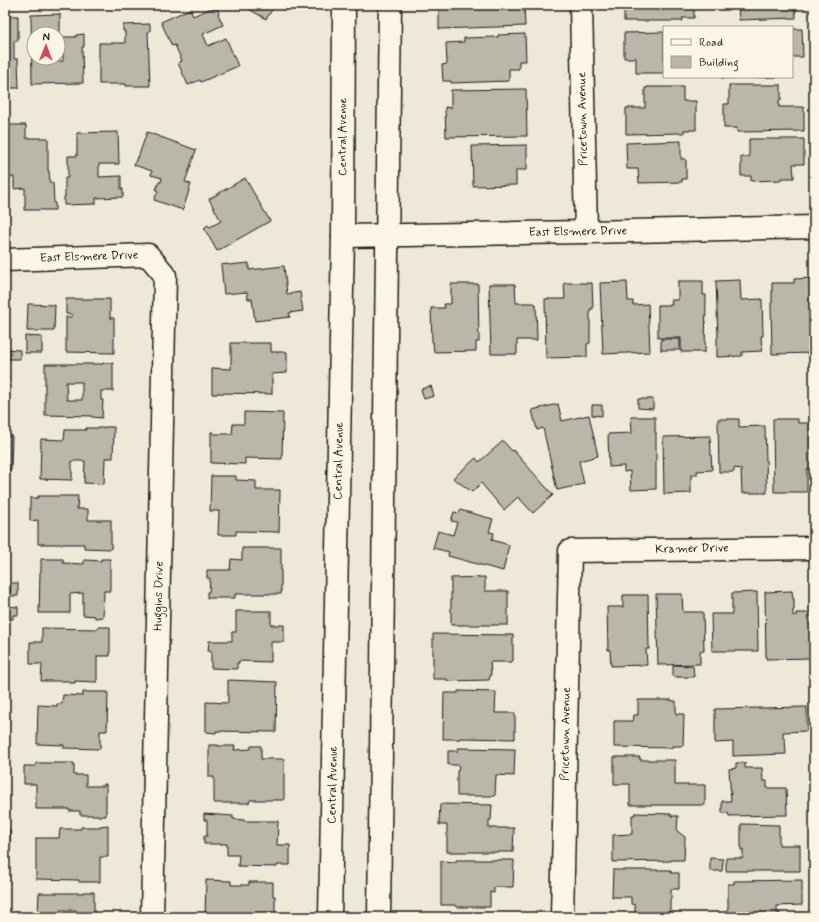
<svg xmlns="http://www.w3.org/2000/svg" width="819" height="922" viewBox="0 0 819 922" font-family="Mynerve,sans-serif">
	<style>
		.building { fill: #bab6aa; stroke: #1c1c1c; fill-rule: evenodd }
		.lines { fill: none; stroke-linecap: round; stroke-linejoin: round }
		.street-casing { stroke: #1c1c1c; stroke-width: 25 }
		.primary-casing { stroke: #1c1c1c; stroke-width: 25 }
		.street { stroke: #fcf5e5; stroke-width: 22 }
		.primary { stroke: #fcf5e5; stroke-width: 22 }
		.labels { text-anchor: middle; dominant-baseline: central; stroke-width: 3; stroke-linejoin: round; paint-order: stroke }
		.street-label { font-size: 12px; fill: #1c1c1c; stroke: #fcf5e5 }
	</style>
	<rect width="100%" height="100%" fill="#eee8d9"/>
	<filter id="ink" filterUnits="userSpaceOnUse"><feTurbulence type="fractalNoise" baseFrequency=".025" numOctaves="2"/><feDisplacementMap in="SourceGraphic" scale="8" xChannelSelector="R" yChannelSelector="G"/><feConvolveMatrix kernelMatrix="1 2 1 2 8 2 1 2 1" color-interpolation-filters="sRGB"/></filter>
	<g filter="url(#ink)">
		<g class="building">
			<polygon points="242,5 275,5 266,19"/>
			<polygon points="291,5 298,5 298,9"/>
			<polygon points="439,5 524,5 525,26 439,29"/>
			<polygon points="624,5 694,5 694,18 682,18 683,21 624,21"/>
			<polygon points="738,5 795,5 796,18 739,20"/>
			<polygon points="216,6 219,13 218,14 223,25 203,34 208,46 226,38 238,66 201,82 200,80 188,85 178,63 182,61 175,45 172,46 161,22 190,9 193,16"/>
			<path d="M60,14V37H76V35L84,34V47H82L83,83L32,84L31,15ZM34,34H58V44H63V61H49V58H34Z"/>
			<polygon points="5,16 18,16 18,41 14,41 14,59 18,59 19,88 5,88"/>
			<polygon points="150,24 150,31 148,32 150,86 126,86 126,84 99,84 99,43 125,43 125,31 123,31 123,25"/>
			<polygon points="792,29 802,29 803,57 792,57"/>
			<polygon points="664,32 664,73 636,73 636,58 624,58 624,33"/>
			<polygon points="525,34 526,61 519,61 519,69 509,69 509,81 451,83 451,81 443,81 442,65 447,64 446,43 464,42 464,38 498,37 498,35"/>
			<polygon points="721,77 776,77 721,78"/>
			<polygon points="729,85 781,85 781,100 779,100 779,107 804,107 804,131 737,132 737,128 724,128 724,104 729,104"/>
			<polygon points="647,87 683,87 683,101 696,101 696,130 684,130 684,133 626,134 626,108 645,108 645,88 647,88"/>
			<polygon points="526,89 527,136 446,137 445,107 451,108 451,90"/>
			<polygon points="5,125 26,125 26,138 48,138 48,171 49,171 50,183 53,183 54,203 55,203 55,210 24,210 24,207 25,207 25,188 14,189 14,177 5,177"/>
			<polygon points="118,132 119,164 99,164 99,177 121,176 121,189 123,189 123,197 96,198 96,204 64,205 64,197 65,197 65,178 68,178 68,156 77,156 77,133"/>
			<polygon points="147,132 196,150 185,182 191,184 183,210 154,200 158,191 156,190 159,182 161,182 162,178 151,175 152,171 134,165 137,157 138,158"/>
			<polygon points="749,139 804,139 804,164 793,164 794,178 781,178 781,180 751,181 751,176 741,176 741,157 749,157"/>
			<polygon points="681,141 681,159 686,159 686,179 682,179 682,182 639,183 638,169 627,169 626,143"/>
			<polygon points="527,145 527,170 516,170 516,185 473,186 472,146"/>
			<polygon points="245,178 270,221 217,251 204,228 208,225 210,227 221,221 209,199"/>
			<polygon points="249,263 249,270 284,266 287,294 300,292 303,311 289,313 290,317 255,321 252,299 248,299 247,292 224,294 221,265 228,264 229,265"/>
			<polygon points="814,278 814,353 772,354 771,303 772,303 772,283 794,283 794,279"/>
			<polygon points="740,280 741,300 762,299 763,336 761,336 762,351 742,352 742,356 717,357 717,338 718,337 716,281"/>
			<polygon points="678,281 703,281 703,295 706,295 705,352 681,352 681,338 658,338 658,305 672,305 671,300 678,300"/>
			<polygon points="627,282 628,301 633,301 633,305 648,304 650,352 603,354 600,283"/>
			<polygon points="564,283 592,283 593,309 590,309 590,343 587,344 587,357 546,358 545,299 565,299"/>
			<polygon points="451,284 478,284 479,342 476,342 476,351 434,352 433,342 432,342 431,308 445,308 444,304 451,304"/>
			<polygon points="489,284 515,284 516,303 534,303 535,304 536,304 537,340 517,340 517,354 491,354"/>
			<polygon points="66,299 110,299 110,318 114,318 114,353 66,352 66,317 72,317 72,314 66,314"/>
			<polygon points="28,304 55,305 54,331 27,331"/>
			<polygon points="25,336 42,337 42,353 25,353"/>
			<rect x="661" y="339" width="19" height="11"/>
			<polygon points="231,343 271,343 271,352 287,352 287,373 272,374 272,394 217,393 217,394 212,394 212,368 231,369"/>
			<polygon points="5,349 20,350 20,359 5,359"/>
			<path d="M103,363H113V391H101V400H103L102,418L92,417V416L45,415V364H103ZM66,382H82V400H67Z"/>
			<polygon points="431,386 434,396 424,399 421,389"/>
			<polygon points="638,399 653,399 653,409 638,408"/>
			<polygon points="558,404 562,421 589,415 598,456 579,461 584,484 557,490 543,428 537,430 532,410"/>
			<polygon points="592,405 602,405 602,416 592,415"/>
			<polygon points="244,412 283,413 282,459 245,458 245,464 211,463 211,432 213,432 213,434 232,434 233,424 244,424"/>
			<polygon points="631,417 655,417 655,432 656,432 656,489 631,490 630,471 624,472 624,466 609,467 608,434 632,433"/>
			<polygon points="718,419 739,419 739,427 765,426 767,493 742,493 741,469 734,468 734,472 719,472"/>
			<polygon points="773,419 798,419 798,423 814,423 814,469 807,469 807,492 774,492"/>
			<polygon points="104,427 114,427 113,458 105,458 104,484 84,483 85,461 72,461 72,480 40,479 41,439 64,440 65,430 86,430 86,428 104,428"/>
			<polygon points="5,436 12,436 11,470 5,470"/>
			<polygon points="710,436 712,470 697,471 697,475 691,475 691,493 664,494 663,437"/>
			<polygon points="503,441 512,451 513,450 553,495 533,513 518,497 504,510 481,483 472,492 453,478 476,458 479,462"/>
			<polygon points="211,476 236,476 236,480 256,481 256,490 280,490 279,532 236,531 236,535 218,535 219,511 210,511"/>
			<polygon points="38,496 78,496 77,509 88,509 88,520 111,520 111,549 84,548 84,544 38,544 38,520 30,521 30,498 38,498"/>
			<polygon points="460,510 493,519 489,532 494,533 492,540 509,545 503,571 448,556 449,552 433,548 438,531 453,535 457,522 451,521 454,512 459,513"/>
			<polygon points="242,548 281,548 281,594 235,594 235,598 207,598 207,592 209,592 210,578 207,578 207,570 230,570 231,559 242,560"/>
			<polygon points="41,559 63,559 63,563 84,564 84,560 101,561 101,559 110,559 110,591 104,591 103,617 95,618 95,616 83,615 83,593 70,594 70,613 39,613 40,572 41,572"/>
			<polygon points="485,577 485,591 508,591 508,625 451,625 451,578"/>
			<polygon points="11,583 18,583 18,596 10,596"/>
			<polygon points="792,591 793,599 794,599 794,610 793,610 793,616 796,616 796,613 810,613 810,616 813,616 813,658 766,659 765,592"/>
			<polygon points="757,592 758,651 712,651 711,614 732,614 732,593"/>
			<polygon points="656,594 682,594 683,612 703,612 704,651 700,651 700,664 658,665"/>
			<polygon points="623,595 648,595 649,649 646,649 647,665 611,666 610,650 608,650 607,607 623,607"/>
			<polygon points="6,606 18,607 18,615 13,615 13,619 6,619"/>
			<polygon points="236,611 271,611 271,625 284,625 284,642 271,642 271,662 239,661 239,663 237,663 237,669 211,668 211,651 208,651 209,641 232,641 232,632 236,632"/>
			<polygon points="98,627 110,627 110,656 97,656 97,682 75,681 75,683 70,683 70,681 41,681 42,664 30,664 30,642 42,642 42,628 98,629"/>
			<polygon points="433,634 513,635 513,661 511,661 511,662 490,662 491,673 489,680 447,681 447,679 433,679"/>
			<polygon points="673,665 693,666 694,677 673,677"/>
			<polygon points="228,680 277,682 276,732 216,731 216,733 206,732 206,702 228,703"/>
			<polygon points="458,691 496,692 495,713 515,713 515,739 460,738 460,739 443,739 444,693 458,693"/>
			<polygon points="83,692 108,692 107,731 100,731 100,749 64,748 64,745 37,744 38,705 57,706 57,704 62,704 63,695 83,696"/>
			<polygon points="638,700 672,700 672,701 676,701 676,714 684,714 683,746 672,746 672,748 614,747 614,721 633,721 634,715 638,715"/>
			<polygon points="807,707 807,731 783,732 783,738 785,739 786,754 733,756 733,742 715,743 715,709"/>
			<polygon points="209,745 218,745 218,746 235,746 234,750 251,749 251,746 261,746 261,759 284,759 284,800 250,800 249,803 214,803 214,777 209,777"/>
			<polygon points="458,748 515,749 514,776 496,775 495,796 457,796 457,771 458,771 459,765 448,765 448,751 458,751"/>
			<polygon points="614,757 640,757 640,760 675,760 675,785 705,785 705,805 630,805 630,784 614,784"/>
			<polygon points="36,763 74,763 74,775 86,775 86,786 104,786 104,784 106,784 106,816 98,816 98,815 80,815 80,811 69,811 69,809 36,809 36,784 24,784 24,766 36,766"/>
			<polygon points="736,763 745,763 745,768 762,768 763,781 767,781 767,788 786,788 787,815 729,816 728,813 722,813 722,801 731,801 729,769 736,768"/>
			<polygon points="440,804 492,805 491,820 489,820 489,828 514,828 513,852 447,852 447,825 439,825"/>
			<polygon points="635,813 671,814 671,816 678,816 677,831 685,837 684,860 671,860 671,861 613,862 613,835 632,834 632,815 635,815"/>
			<polygon points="204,814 233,816 233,819 244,820 244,821 278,821 277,845 290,845 290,865 277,865 277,867 238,866 239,855 227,855 227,844 204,844 204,836 207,836 207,820 204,820"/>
			<polygon points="741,824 779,825 779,845 800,845 800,871 726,871 726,858 743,858 743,850 741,850"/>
			<polygon points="108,825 108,857 100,857 100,882 79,882 79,880 36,879 36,838 59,838 60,829 81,829 81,827 100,827 100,826"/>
			<rect x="5" y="830" width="5" height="25"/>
			<polygon points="710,858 723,859 722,871 710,871"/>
			<polygon points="456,860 514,860 513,887 494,887 494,893 490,892 490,907 456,907 455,905 441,905 441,861 456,862"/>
			<polygon points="613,870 671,870 671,873 679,873 679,889 671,889 671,898 670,899 670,917 635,917 635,905 631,904 631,897 612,897"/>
			<polygon points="206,880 231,881 231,885 249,885 249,882 273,882 273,896 275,896 275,917 213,917 213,916 205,916"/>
			<polygon points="802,880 802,905 777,906 777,913 780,913 780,917 727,917 727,909 728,909 728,884 734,884 734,881"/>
			<polygon points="83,892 94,892 94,917 76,917 76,910 60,910 60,917 23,917 23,913 38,913 39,893 83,893"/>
			<rect x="457" y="915" width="33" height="2"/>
		</g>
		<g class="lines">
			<g class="street-casing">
				<g id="street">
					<polyline points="581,5 586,232"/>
					<polyline points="343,236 586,232 814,227"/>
					<polyline points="5,260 148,255 165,275 152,917"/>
					<polyline points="562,917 570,551 814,548"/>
				</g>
			</g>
			<g class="primary-casing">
				<g id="primary">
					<polyline points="330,917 343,236 344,5"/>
					<polyline points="379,917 390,5"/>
				</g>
			</g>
			<use href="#street" class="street"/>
			<use href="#primary" class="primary"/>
		</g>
	</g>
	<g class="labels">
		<g class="street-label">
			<text transform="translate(583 119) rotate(-91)">Pricetown Avenue</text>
			<text transform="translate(343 137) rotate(-90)">Central Avenue</text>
			<text transform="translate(578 232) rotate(-1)">East Elsmere Drive</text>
			<text transform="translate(89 257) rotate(-2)">East Elsmere Drive</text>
			<text transform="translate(339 461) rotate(-89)">Central Avenue</text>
			<text transform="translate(692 549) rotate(-1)">Kramer Drive</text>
			<text transform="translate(159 596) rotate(-89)">Huggins Drive</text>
			<text transform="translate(566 734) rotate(-89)">Pricetown Avenue</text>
			<text transform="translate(333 785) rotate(-89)">Central Avenue</text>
		</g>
	</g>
	<rect width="819" height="922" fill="none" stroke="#fcf5e5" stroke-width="20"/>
	<rect x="10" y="10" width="799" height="902" fill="none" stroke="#1c1c1c" stroke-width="1.5" filter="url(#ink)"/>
	<rect x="663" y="26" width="130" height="52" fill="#fcf5e5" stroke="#a29e95"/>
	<rect x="671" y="39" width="20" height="6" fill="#fcf5e5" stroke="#a29e95"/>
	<text x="699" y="46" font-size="12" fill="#1c1c1c">Road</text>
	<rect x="671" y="56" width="20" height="12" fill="#bab6aa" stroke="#a29e95"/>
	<text x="699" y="66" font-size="12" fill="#1c1c1c">Building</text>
	<g transform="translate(46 46) rotate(1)"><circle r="19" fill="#fcf5e5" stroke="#a29e95"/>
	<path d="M0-3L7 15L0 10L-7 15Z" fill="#d1495b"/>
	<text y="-6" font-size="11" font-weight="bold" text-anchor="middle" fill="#1c1c1c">N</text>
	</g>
</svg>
